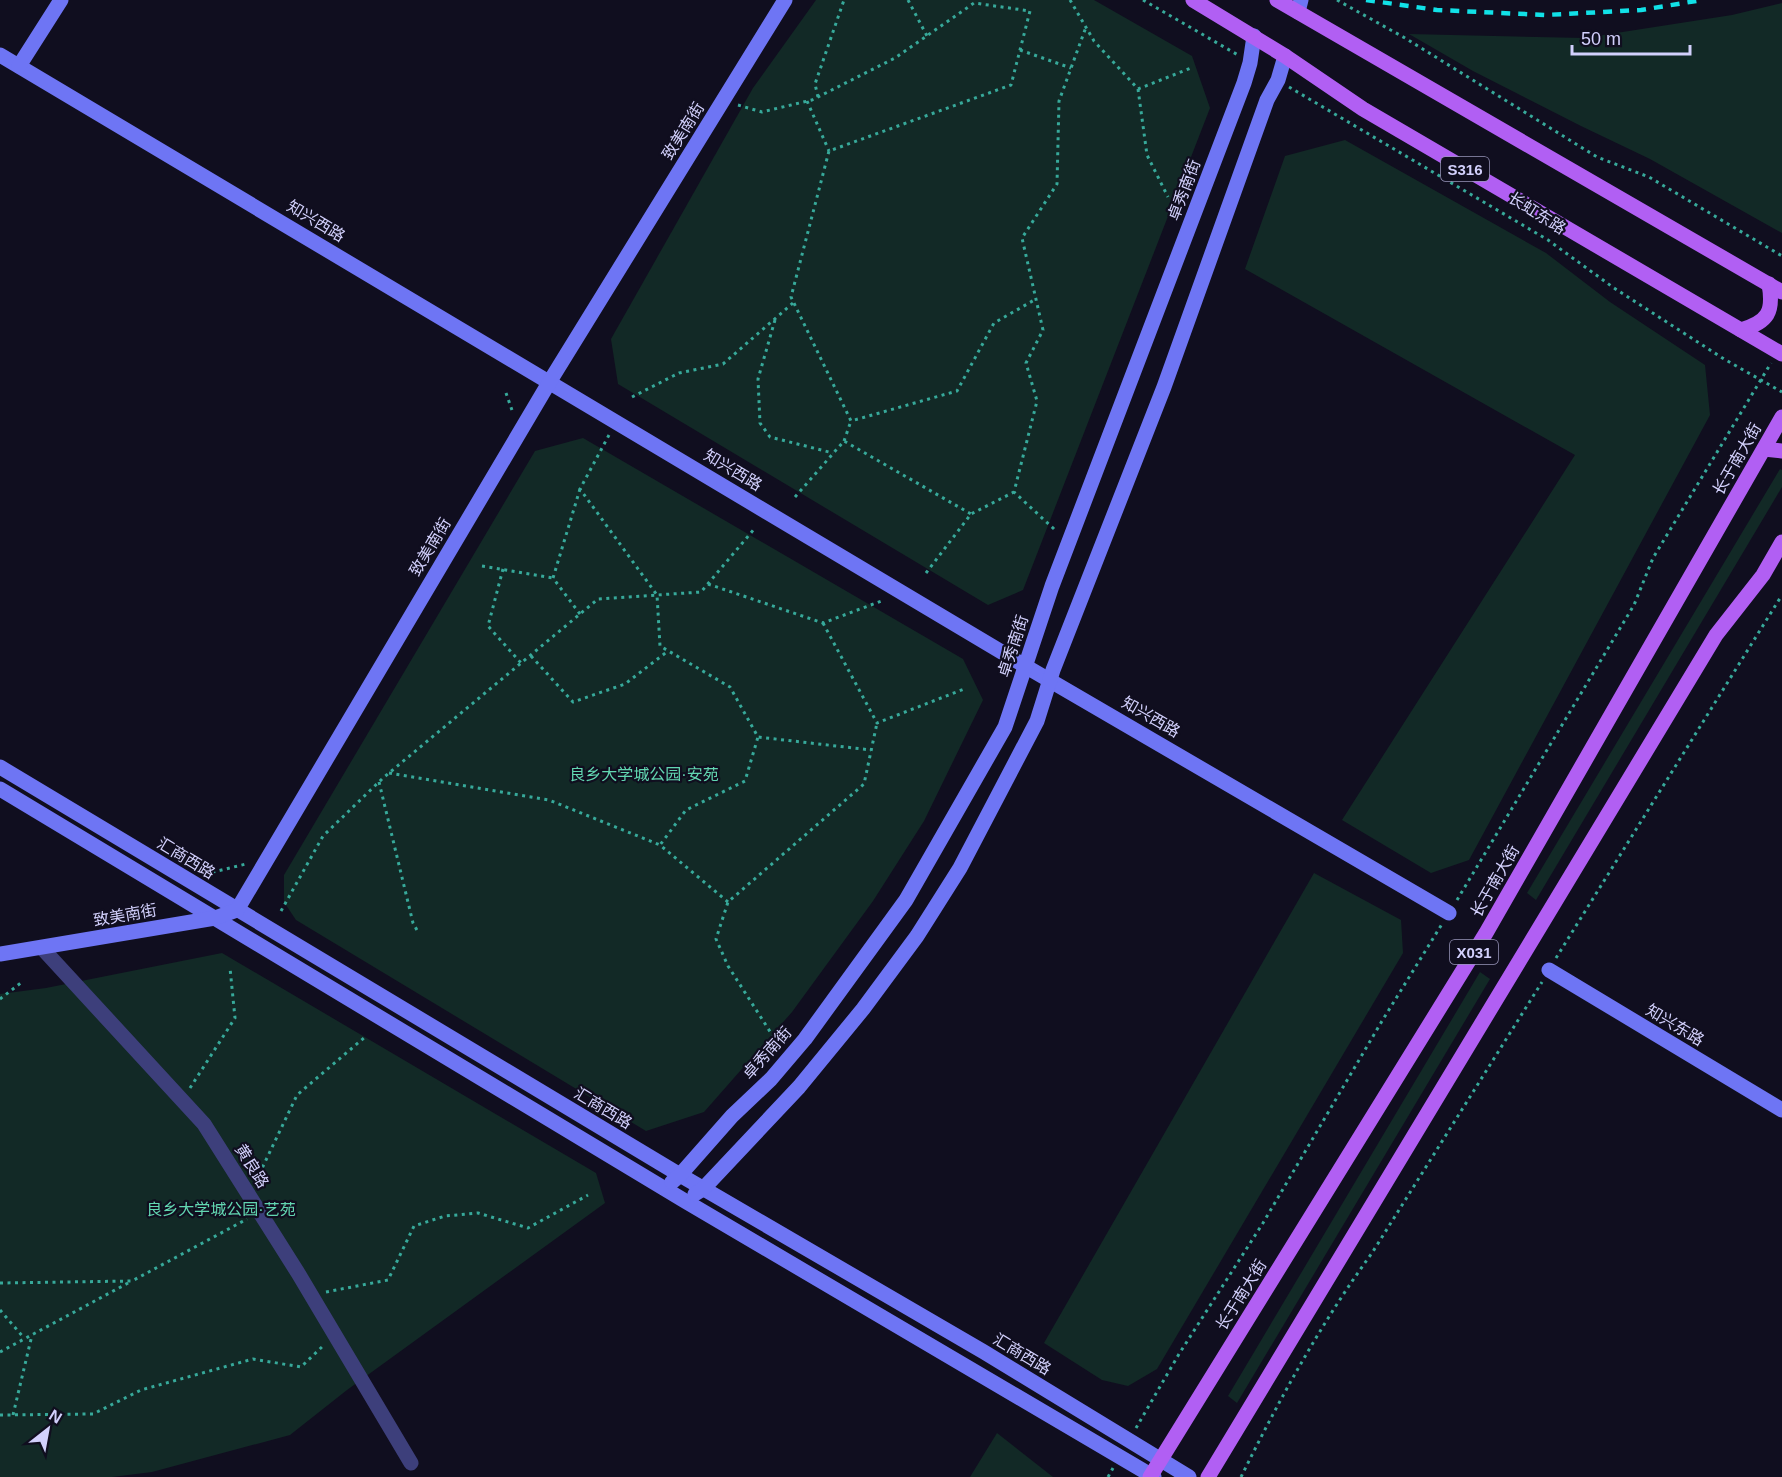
<svg xmlns="http://www.w3.org/2000/svg" width="1782" height="1477" viewBox="0 0 1782 1477" font-family="Arial,'Noto Sans SC',sans-serif">
	<style>
		.green { fill: #122926 }
		.lines { fill: none; stroke-linecap: round; stroke-linejoin: round }
		.path { stroke: #37a99a; stroke-width: 3; stroke-dasharray: 3 4.5; stroke-linecap: butt }
		.street { stroke: #3d3f7b; stroke-width: 15 }
		.secondary { stroke: #6e75f4; stroke-width: 15 }
		.primary { stroke: #b15ff3; stroke-width: 15 }
		.rail { stroke: #11e1e7; stroke-width: 4.5; stroke-dasharray: 9 8; stroke-linecap: butt }
		.labels { text-anchor: middle; dominant-baseline: central; stroke-width: 4.5; stroke-linejoin: round; paint-order: stroke }
		.shield { fill: #100e1f; stroke: #9896ba; stroke-width: 1.5 }
		.shield-label { font-size: 15px; font-weight: bold; fill: #d2d0fc }
		.street-label { font-size: 16px; fill: #d2d0fc; stroke: #100e1f }
		.park-label { font-size: 16px; fill: #62d6b1; stroke: #100e1f }
	</style>
	<rect width="100%" height="100%" fill="#100e1f"/>
	<g class="green">
		<polygon points="816,0 1094,0 1192,56 1210,108 1023,590 988,605 618,384 611,339 753,88"/>
		<polygon points="1782,3 1782,233 1650,159 1581,126 1473,71 1409,34 1584,38 1732,15"/>
		<polygon points="1345,140 1546,253 1610,302 1705,365 1710,415 1469,860 1431,873 1342,820 1575,455 1245,269 1285,156"/>
		<polygon points="583,438 963,659 983,700 924,821 873,901 792,1012 704,1112 646,1131 296,920 284,902 284,875 535,451"/>
		<polygon points="1780,469 1782,470 1782,487 1536,900 1527,893"/>
		<polygon points="1314,873 1401,920 1403,953 1157,1369 1128,1386 1102,1380 1044,1343"/>
		<polygon points="222,953 596,1173 605,1203 347,1390 290,1435 152,1472 112,1477 0,1477 0,994 46,988"/>
		<polygon points="1480,972 1490,979 1237,1403 1228,1396"/>
		<polygon points="997,1433 1053,1477 970,1477"/>
	</g>
	<g class="lines">
		<g class="path">
			<polyline points="908,0 927,36"/>
			<polyline points="1070,0 1094,41 1138,89 1191,68"/>
			<polyline points="1143,0 1238,55"/>
			<polyline points="1337,0 1405,38 1597,157 1649,177 1782,256"/>
			<polyline points="1020,50 1071,68"/>
			<polyline points="1289,87 1548,240 1614,288 1724,359 1782,392"/>
			<polyline points="1138,89 1147,155 1168,197"/>
			<polyline points="818,97 815,84 844,0"/>
			<polyline points="807,101 829,151"/>
			<polyline points="738,105 762,112 812,100 895,58 974,3 1030,11 1011,85 829,151 791,297 851,421 957,391 994,323 1036,299"/>
			<polyline points="775,320 758,379 760,423 770,437 833,453"/>
			<polyline points="506,393 513,413"/>
			<polyline points="632,397 679,373 723,364 793,303"/>
			<polyline points="609,435 580,489 657,595 660,646 730,687 758,737 871,750"/>
			<polyline points="844,441 851,421"/>
			<polyline points="795,497 844,441 971,514"/>
			<polyline points="1054,529 1014,492 1037,401 1026,363 1043,330 1022,238 1057,184 1059,101 1086,27"/>
			<polyline points="482,566 553,578"/>
			<polyline points="503,569 488,626 521,663"/>
			<polyline points="926,573 971,514 1014,492"/>
			<polyline points="708,584 823,623 884,600"/>
			<polyline points="580,614 553,578 580,489"/>
			<polyline points="823,623 877,723 964,689"/>
			<polyline points="531,656 573,702 625,684 668,651"/>
			<polyline points="389,773 549,800 660,845"/>
			<polyline points="379,782 413,923 418,932"/>
			<polyline points="205,874 246,864"/>
			<polyline points="1457,900 1634,605 1653,558 1771,363"/>
			<polyline points="728,902 660,845 686,810 745,781 758,737"/>
			<polyline points="281,911 323,836 383,778 598,599 701,592 755,528"/>
			<polyline points="1556,958 1782,595"/>
			<polyline points="0,999 22,982"/>
			<polyline points="778,1044 728,966 716,939 728,902 864,784 877,723"/>
			<polyline points="190,1088 235,1018 230,968"/>
			<polyline points="256,1181 297,1095 365,1037"/>
			<polyline points="0,1283 132,1281 247,1219"/>
			<polyline points="326,1292 388,1280 414,1226 445,1216 478,1213 528,1228 588,1195"/>
			<polyline points="0,1310 24,1338"/>
			<polyline points="0,1352 130,1282"/>
			<polyline points="0,1415 93,1414 141,1390 253,1359 301,1367 325,1344"/>
			<polyline points="13,1415 32,1335"/>
			<polyline points="1136,1428 1179,1354 1263,1223 1382,1021 1442,924"/>
			<polyline points="1108,1477 1113,1468"/>
			<path d="M1241,1477C1279,1400 1321,1323 1372,1253L1542,982"/>
		</g>
		<polyline class="street" points="42,948 204,1124 298,1273 411,1463"/>
		<g class="secondary">
			<polyline points="1298,12 1301,0"/>
			<polyline points="0,55 1025,666 1449,913"/>
			<polyline points="19,66 61,0"/>
			<polyline points="0,767 680,1175 984,1352 1189,1477"/>
			<polyline points="0,789 685,1201 1154,1477"/>
			<polyline points="0,954 215,918 237,910 550,381 785,0"/>
			<polyline points="1549,970 1782,1110"/>
			<polyline points="672,1182 680,1175 732,1116 771,1079 805,1039 906,900 1005,727 1052,586 1244,83 1250,63 1254,36"/>
			<polyline points="695,1194 703,1189 799,1087 863,1009 917,936 960,868 1037,721 1053,670 1164,387 1267,100 1278,80 1285,56"/>
		</g>
		<g class="primary">
			<polyline points="1193,0 1285,56 1363,109 1782,354"/>
			<polyline points="1277,0 1782,292"/>
			<path d="M1741,330C1768,322 1774,312 1769,284"/>
			<polyline points="1764,449 1782,451"/>
			<polyline points="1150,1477 1486,933 1782,417"/>
			<polyline points="1208,1477 1716,635 1763,575 1782,542"/>
		</g>
		<polyline class="rail" points="1366,0 1437,10 1545,15 1641,10 1702,0"/>
	</g>
	<g class="labels">
		<g class="shield">
			<rect x="1441" y="157" width="48" height="24" rx="4.5"/>
			<rect x="1450" y="940" width="48" height="24" rx="4.5"/>
		</g>
		<g class="shield-label">
			<text x="1465" y="169">S316</text>
			<text x="1474" y="952">X031</text>
		</g>
		<g class="street-label">
			<text transform="translate(683 131) rotate(-58)">致美南街</text>
			<text transform="translate(1184 190) rotate(-69)">卓秀南街</text>
			<text transform="translate(1537 213) rotate(32)">长虹东路</text>
			<text transform="translate(316 221) rotate(31)">知兴西路</text>
			<text transform="translate(1737 459) rotate(-60)">长于南大街</text>
			<text transform="translate(733 470) rotate(31)">知兴西路</text>
			<text transform="translate(430 547) rotate(-59)">致美南街</text>
			<text transform="translate(1013 646) rotate(-72)">卓秀南街</text>
			<text transform="translate(1151 717) rotate(30)">知兴西路</text>
			<text transform="translate(186 858) rotate(31)">汇商西路</text>
			<text transform="translate(1495 881) rotate(-60)">长于南大街</text>
			<text transform="translate(125 915) rotate(-10)">致美南街</text>
			<text transform="translate(1675 1025) rotate(31)">知兴东路</text>
			<text transform="translate(767 1053) rotate(-48)">卓秀南街</text>
			<text transform="translate(603 1108) rotate(31)">汇商西路</text>
			<text transform="translate(252 1166) rotate(58)">黄良路</text>
			<text transform="translate(1241 1295) rotate(-58)">长于南大街</text>
			<text transform="translate(1022 1354) rotate(31)">汇商西路</text>
		</g>
		<g class="park-label">
			<text x="644" y="774">良乡大学城公园·安苑</text>
			<text x="221" y="1209">良乡大学城公园·艺苑</text>
		</g>
	</g>
	<g transform="translate(48 1429) rotate(31)" stroke="#100e1f" stroke-width="4.5" paint-order="stroke">
	<path d="M0-4.5L10 22L0 15L-10 22Z" fill="#d2d0fc"/>
	<text y="-9" font-size="16" font-weight="bold" text-anchor="middle" fill="#d2d0fc">N</text>
	</g>
	<path d="M1572 45v9h118v-9" fill="none" stroke="#d2d0fc" stroke-width="3"/>
	<text x="1581" y="45" font-size="18" fill="#d2d0fc" stroke="#100e1f" stroke-width="4.5" paint-order="stroke">50 m</text>
</svg>
